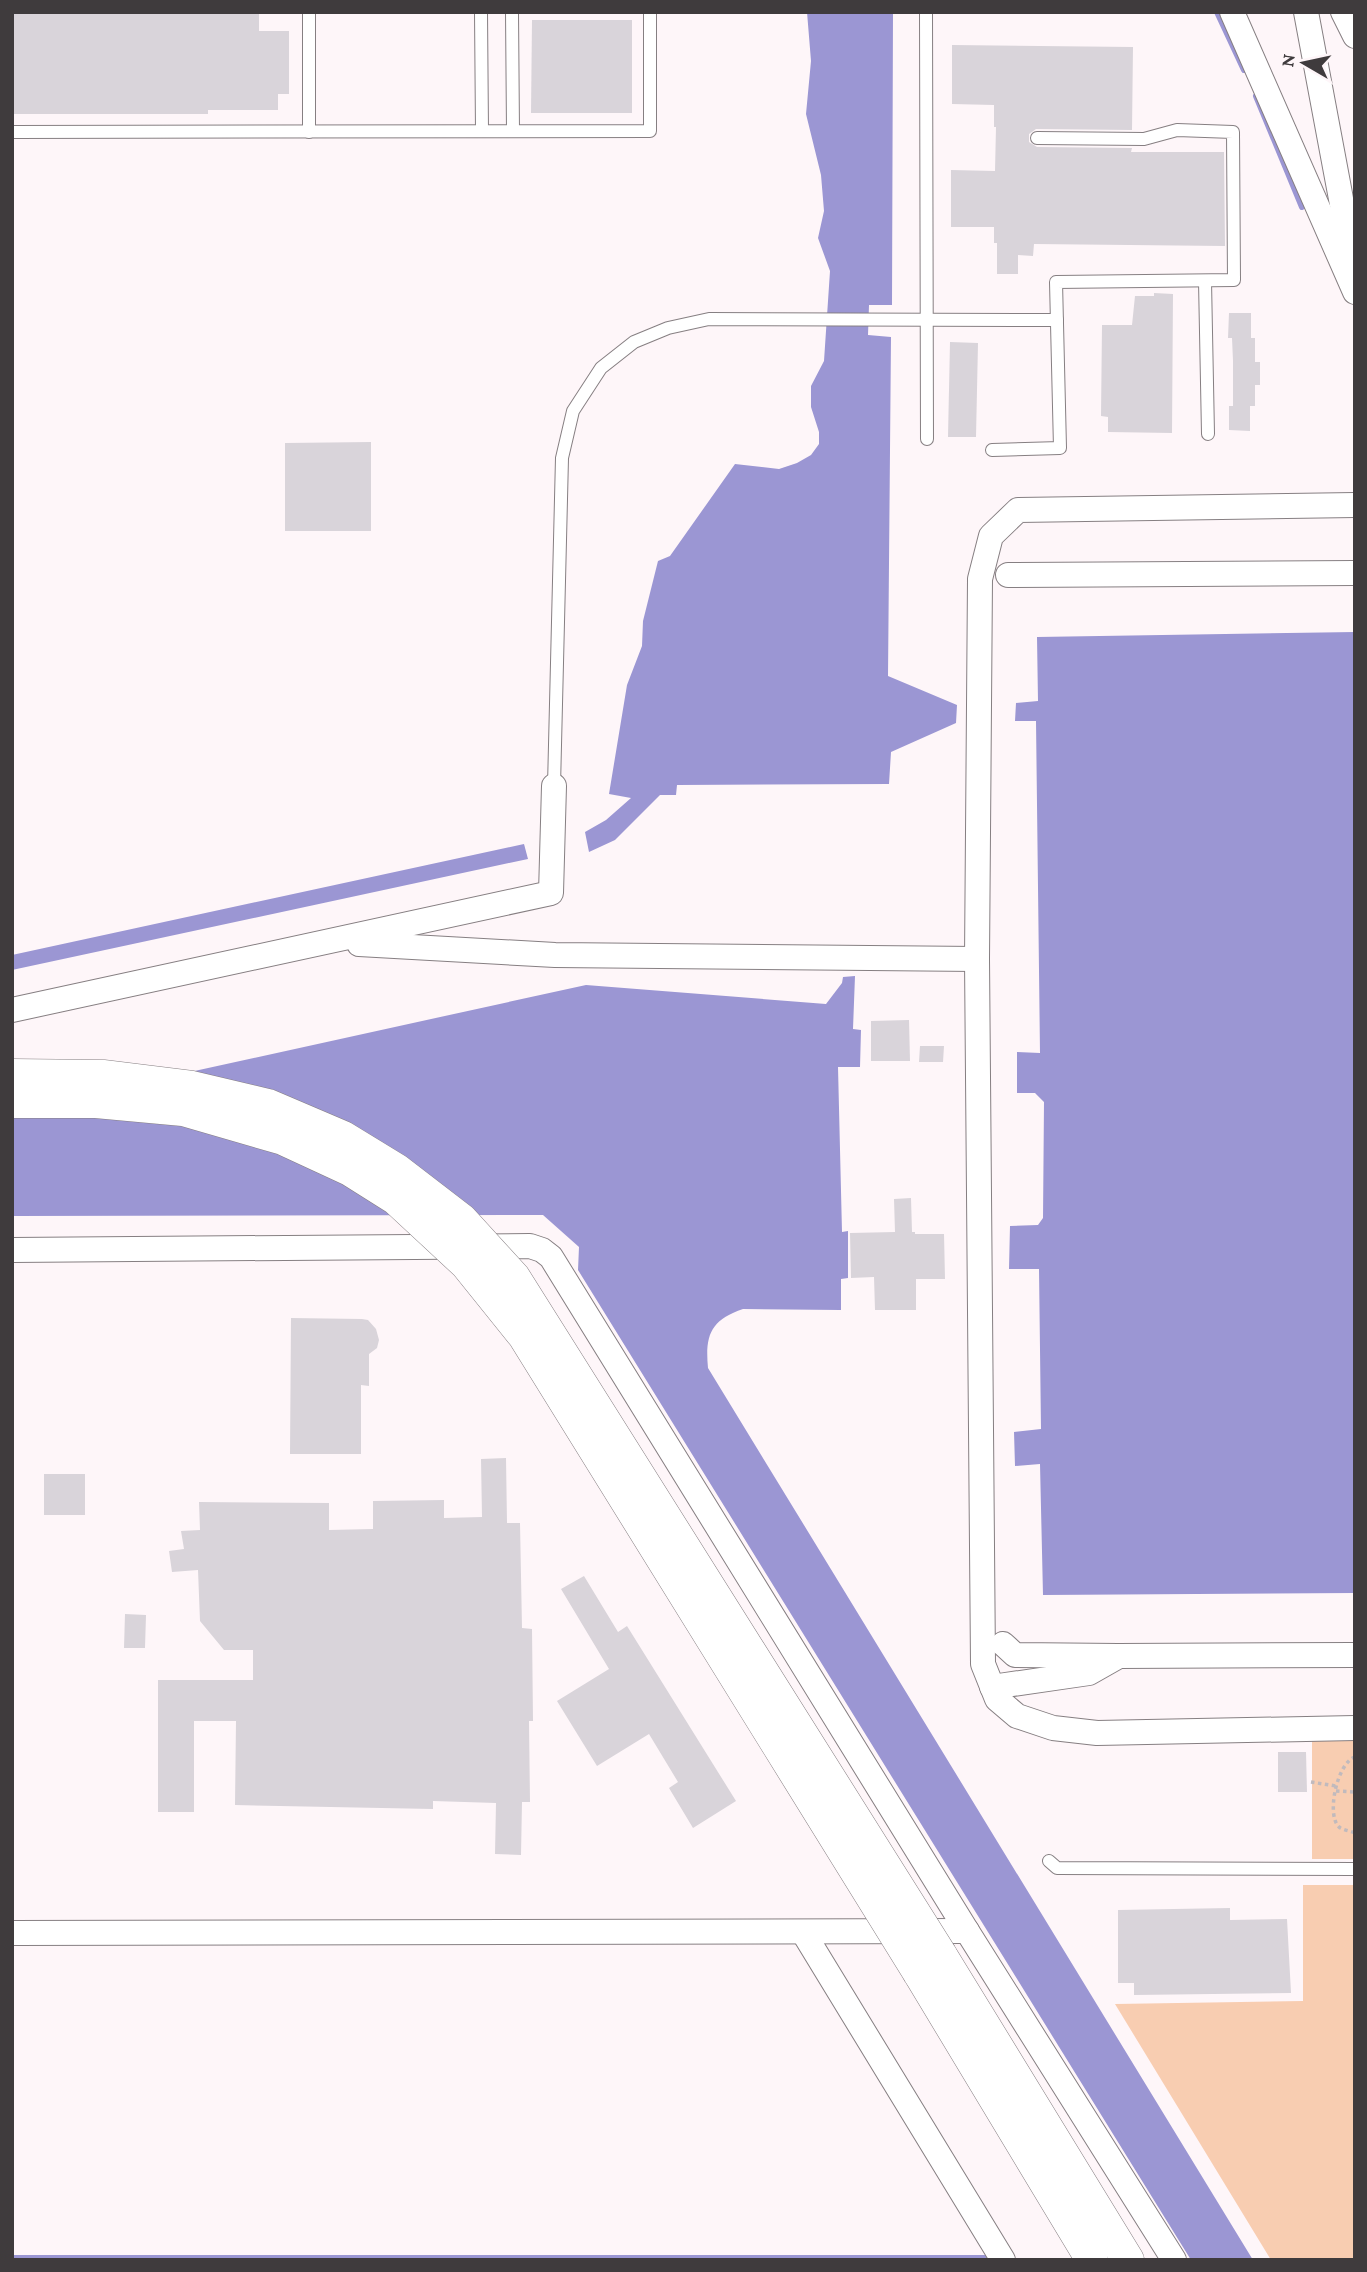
<svg xmlns="http://www.w3.org/2000/svg" width="1367" height="2272" viewBox="0 0 1367 2272" font-family="'Crimson Pro',serif">
	<style>
		.green { fill: #f8cdb1 }
		.water { fill: #9b96d3 }
		.lines { fill: none; stroke-linecap: round; stroke-linejoin: round }
		.stream { stroke: #9b96d3; stroke-width: 6 }
		.building { fill: #d9d4da }
		.service-casing { stroke: #867f82; stroke-width: 14 }
		.minor-casing { stroke: #867f82; stroke-width: 26 }
		.tertiary-casing { stroke: #867f82; stroke-width: 33 }
		.path { stroke: #c1babd; stroke-width: 3.5; stroke-dasharray: 3.5 3.5; stroke-linecap: butt }
		.service { stroke: #fff; stroke-width: 12 }
		.minor { stroke: #fff; stroke-width: 24 }
		.tertiary { stroke: #fff; stroke-width: 32 }
		.tertiary-bridge-casing { stroke: #867f82; stroke-width: 33; stroke-linecap: butt }
		.tertiary-bridge { stroke: #fff; stroke-width: 32 }
	</style>
	<rect width="100%" height="100%" fill="#fef6f9"/>
	<g class="green">
		<rect x="1312" y="1741" width="43" height="118"/>
		<polygon points="1303,1885 1355,1885 1355,2260 1271,2260 1115,2004 1303,2001"/>
	</g>
	<g class="water">
		<polygon points="807,12 893,12 892,305 869,305 868,335 891,337 888,676 957,705 956,723 891,752 889,784 677,785 676,795 660,795 615,840 589,852 585,832 606,820 631,798 609,794 627,685 642,646 643,621 658,561 670,556 735,464 779,469 797,463 811,455 819,444 819,432 811,407 811,386 824,361 830,271 818,238 824,211 821,175 806,114 811,61"/>
		<polygon points="1355,632 1355,1593 1043,1595 1040,1464 1015,1466 1014,1432 1041,1429 1039,1269 1009,1269 1010,1226 1038,1225 1043,1218 1044,1102 1035,1093 1017,1093 1017,1052 1040,1053 1036,721 1015,721 1016,703 1038,701 1037,637"/>
		<polygon points="524,844 528,859 12,970 12,955"/>
		<path d="M855,976L853,1029L861,1030L860,1067H838L842,1232L848,1231V1278L841,1279V1310L743,1309C710,1320 705,1336 708,1368L1253,2260H1191L578,1270L579,1247L543,1215L12,1216V1111L586,985L826,1004L842,983L843,977Z"/>
	</g>
	<g class="lines">
		<g class="stream">
			<polyline points="1217,12 1244,70"/>
			<polyline points="1256,96 1302,207"/>
			<polyline points="12,2258 988,2258"/>
		</g>
	</g>
	<g class="building">
		<polygon points="12,12 259,12 259,31 289,31 289,94 278,94 278,110 208,110 208,114 12,114"/>
		<polygon points="532,20 632,20 632,113 531,113"/>
		<polygon points="952,45 1133,47 1132,130 1036,129 1029,134 1029,142 1037,147 1132,148 1131,152 1224,152 1225,246 1034,244 1033,256 1018,255 1018,274 997,274 997,243 994,243 994,227 951,227 951,170 995,171 996,127 994,127 994,105 952,104"/>
		<polygon points="1154,293 1173,294 1172,433 1108,432 1108,417 1101,416 1102,325 1132,325 1135,296 1154,296"/>
		<polygon points="1229,313 1251,313 1251,338 1255,338 1255,362 1260,362 1260,385 1255,385 1255,406 1250,406 1250,431 1229,430 1229,406 1233,406 1233,361 1232,338 1228,338"/>
		<polygon points="950,342 978,343 976,437 948,437"/>
		<polygon points="371,442 371,531 285,531 285,443"/>
		<polygon points="909,1020 910,1061 871,1061 871,1021"/>
		<polygon points="920,1046 944,1046 943,1062 919,1062"/>
		<polygon points="911,1198 912,1232 915,1232 915,1234 944,1234 945,1279 916,1279 916,1310 875,1310 874,1277 851,1278 850,1233 895,1232 894,1199"/>
		<polygon points="291,1318 362,1319 368,1320 376,1329 379,1340 377,1348 369,1354 369,1386 361,1385 361,1454 290,1454"/>
		<polygon points="506,1458 507,1523 520,1523 522,1628 532,1629 533,1721 529,1721 530,1802 522,1802 521,1855 495,1854 496,1803 433,1801 433,1809 235,1805 236,1721 194,1721 194,1812 158,1812 158,1680 253,1680 253,1650 224,1650 200,1621 198,1570 172,1572 169,1551 184,1549 181,1531 200,1530 199,1502 329,1503 329,1530 373,1529 373,1501 444,1500 444,1518 482,1517 481,1459"/>
		<rect x="44" y="1474" width="41" height="41"/>
		<polygon points="584,1576 618,1632 627,1626 736,1801 693,1828 669,1788 678,1782 649,1734 597,1766 557,1701 609,1669 561,1589"/>
		<polygon points="125,1614 146,1615 145,1648 124,1648"/>
		<polygon points="1278,1752 1306,1752 1307,1792 1278,1792"/>
		<polygon points="1230,1908 1230,1920 1287,1919 1291,1993 1134,1995 1134,1983 1118,1983 1118,1910"/>
	</g>
	<g class="lines">
		<g class="service-casing">
			<g id="service">
				<polyline points="481,12 482,131"/>
				<polyline points="512,12 513,131"/>
				<polyline points="926,12 927,439"/>
				<polyline points="12,132 650,131 650,12"/>
				<polyline points="309,132 309,12"/>
				<polyline points="1205,281 1208,434"/>
				<polyline points="992,450 1060,448 1056,282 1234,280 1233,132 1177,130 1144,139 1037,138"/>
				<polyline points="554,786 562,458 573,411 601,368 634,342 668,328 709,319 1057,320"/>
				<polyline points="1049,1861 1057,1868 1355,1869"/>
			</g>
		</g>
		<g class="minor-casing">
			<g id="minor">
				<polyline points="1232,12 1355,292"/>
				<polyline points="1306,12 1353,263"/>
				<polyline points="1343,12 1355,36"/>
				<polyline points="1355,505 1018,510 991,536 980,579 977,959 983,1664 997,1699 1017,1716 1053,1728 1097,1733 1355,1728"/>
				<polyline points="1008,575 1355,573"/>
				<polyline points="359,944 555,955 977,959"/>
				<polyline points="12,1010 551,893 554,786"/>
				<polyline points="12,1250 530,1246 542,1250 551,1257 967,1931 1174,2260"/>
				<polyline points="1003,1644 1015,1655 1118,1656"/>
				<polyline points="992,1687 1089,1673 1119,1656 1355,1655"/>
				<polyline points="803,1932 1003,2260"/>
				<polyline points="12,1933 967,1931"/>
			</g>
		</g>
		<g class="tertiary-casing">
			<g id="tertiary">
				<polyline points="941,1955 1128,2260"/>
				<polyline points="919,1973 1092,2260"/>
			</g>
		</g>
		<g class="path">
			<path d="M1355,1757C1337,1763 1326,1815 1339,1827C1343,1830 1350,1831 1355,1833"/>
			<polyline points="1311,1782 1336,1786"/>
			<polyline points="1336,1791 1355,1792"/>
		</g>
		<use href="#service" class="service"/>
		<use href="#minor" class="minor"/>
		<use href="#tertiary" class="tertiary"/>
		<g class="tertiary-bridge-casing">
			<g id="tertiary-bridge">
				<polyline points="12,1075 103,1076 192,1087 268,1105 343,1137 397,1170 462,1220 514,1277 941,1955"/>
				<polyline points="12,1102 96,1102 183,1110 283,1139 350,1170 396,1199 466,1264 524,1336 919,1973"/>
			</g>
		</g>
		<use href="#tertiary-bridge" class="tertiary-bridge"/>
	</g>
	<rect width="1367" height="2272" fill="none" stroke="#3f3b3d" stroke-width="28"/>
	<g transform="translate(1304 63) rotate(279)" stroke="#fef6f9" stroke-width="5" paint-order="stroke">
	<path d="M0-5L12 26L0 18L-12 26Z" fill="#3f3b3d"/>
	<text y="-10" font-size="19" font-weight="bold" text-anchor="middle" fill="#3f3b3d">N</text>
	</g>
</svg>
